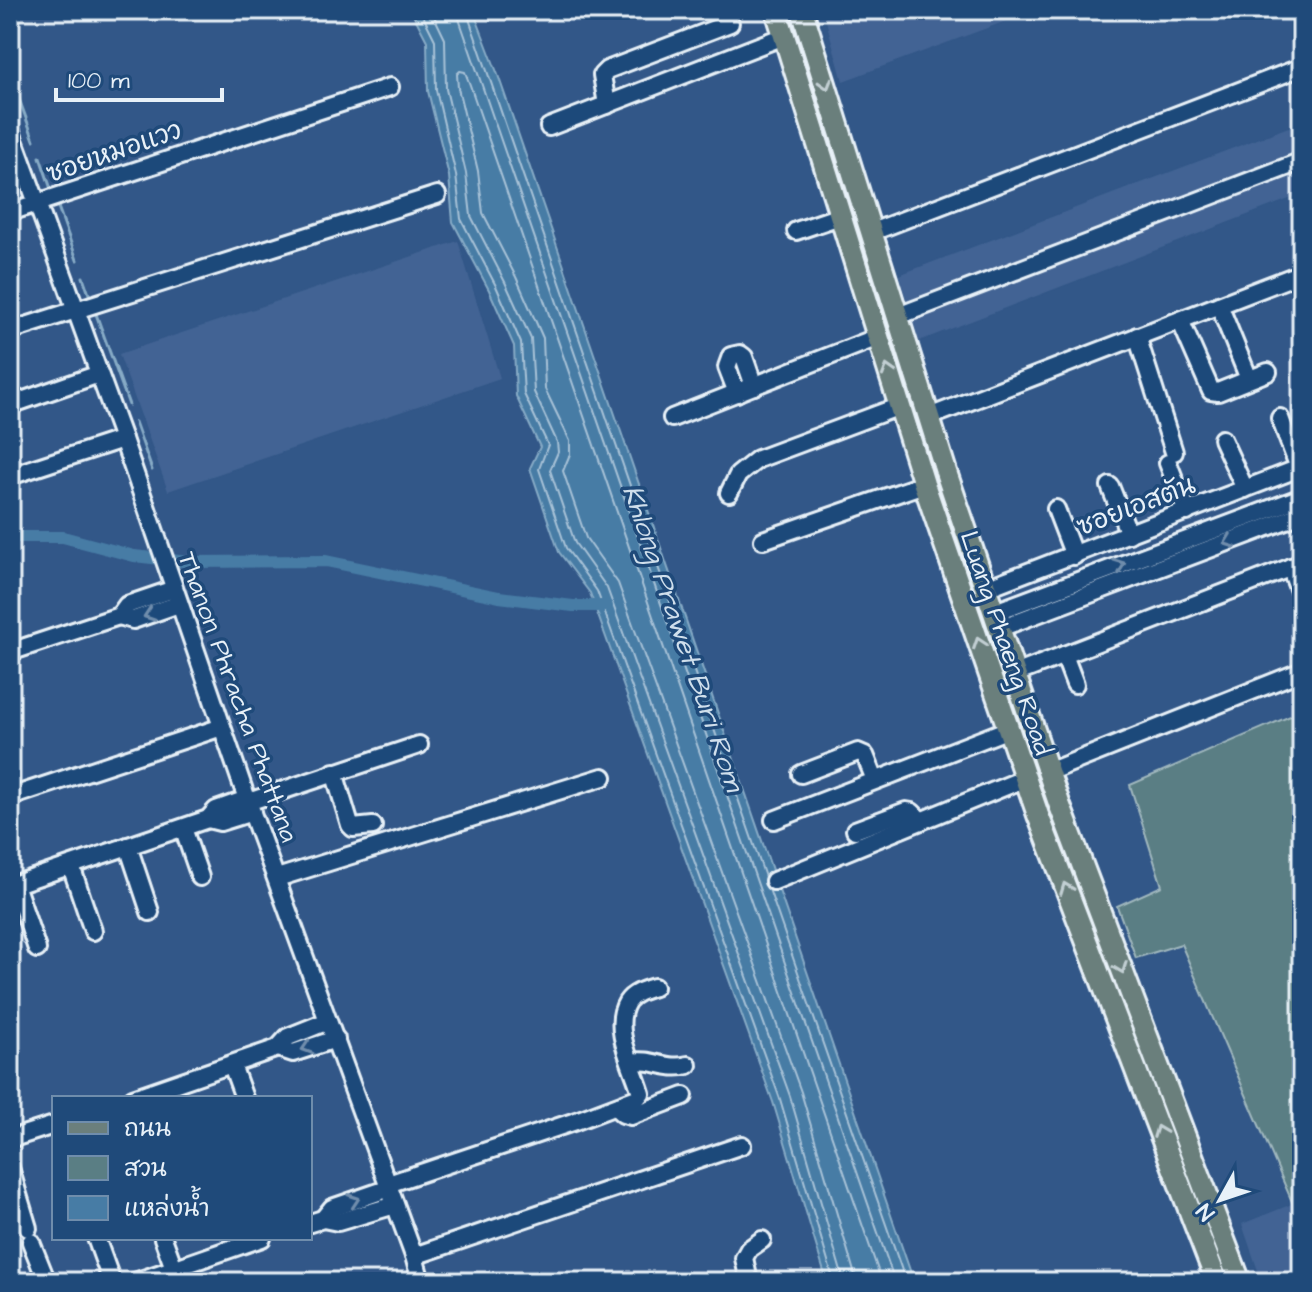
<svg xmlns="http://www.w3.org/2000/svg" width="1312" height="1292" viewBox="0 0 1312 1292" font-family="'Architects Daughter','Playpen Sans Thai',sans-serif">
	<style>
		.built { fill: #436494 }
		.green { fill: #5a7e84; stroke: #a1b8be; stroke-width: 2 }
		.water { fill: #477ca5; stroke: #87abc6; stroke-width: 2 }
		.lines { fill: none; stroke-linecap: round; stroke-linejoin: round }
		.shore { stroke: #a8c2d7; stroke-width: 2 }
		.stream { stroke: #87abc6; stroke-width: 3 }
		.canal { stroke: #477ca5; stroke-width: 12 }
		.minor-casing { stroke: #e8f1f8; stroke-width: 22 }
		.major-casing { stroke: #e8f1f8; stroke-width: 26 }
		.minor { stroke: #1f4a7a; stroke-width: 16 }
		.major { stroke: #6b7f7c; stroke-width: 20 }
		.oneway { stroke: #c2cfd3 }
		.oneway2 { stroke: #6f8dac }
		.labels { text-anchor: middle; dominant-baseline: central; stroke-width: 7; stroke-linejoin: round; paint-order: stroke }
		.street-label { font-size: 26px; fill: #e8f1f8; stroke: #1f4a7a }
		.water-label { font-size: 28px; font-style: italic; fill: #d0dfec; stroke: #1f4a7a }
	</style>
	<rect width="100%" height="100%" fill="#325788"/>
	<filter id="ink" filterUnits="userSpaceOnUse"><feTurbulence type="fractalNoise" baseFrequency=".0125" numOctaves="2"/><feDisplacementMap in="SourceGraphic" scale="16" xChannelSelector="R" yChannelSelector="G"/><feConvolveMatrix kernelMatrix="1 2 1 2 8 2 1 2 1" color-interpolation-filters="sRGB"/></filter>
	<g filter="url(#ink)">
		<g class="built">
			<polygon points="823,10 1036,10 843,81"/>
			<polygon points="1302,122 1302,194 919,341 899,275"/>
			<polygon points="458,241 500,378 168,491 119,354"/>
			<polygon points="1302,1200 1302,1282 1262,1282 1242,1224"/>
		</g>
		<polygon class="green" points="1302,711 1302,1200 1293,1204 1181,944 1136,958 1117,906 1162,886 1130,785"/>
		<polygon class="water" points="411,10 473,10 498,75 914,1282 827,1282 773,1102 590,593 559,552 530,468 540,447 516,396 514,346 489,290 453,222 449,176 428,91 427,41"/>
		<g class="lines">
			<g class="shore">
				<polyline points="420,10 435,40 436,90 456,175 461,219 496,286 521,343 524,394 548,445 539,469 566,548 597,591 780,1099 834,1282"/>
				<polyline points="431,10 445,39 446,89 466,173 471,216 505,282 531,339 534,392 557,442 558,452 550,470 575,543 607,588 790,1096 844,1282"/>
				<polyline points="456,10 895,1282"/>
				<polyline points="466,10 765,877"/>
				<polyline points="769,889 906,1282"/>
				<polyline points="857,1282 801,1092 618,583 586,538 563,471 570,454 570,441 545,389 543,338 516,277 483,213 478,171 458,88 457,74 460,71 465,72 470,85 882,1282"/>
			</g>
			<g class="stream">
				<polyline points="15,88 34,140"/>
				<polyline points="40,157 51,189"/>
				<polyline points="58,207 77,260"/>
				<polyline points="83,277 90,297"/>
				<polyline points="96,314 129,405"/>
				<polyline points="135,422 152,470"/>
			</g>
			<polyline class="canal" points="10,537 63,537 134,556 188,562 326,561 499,597 573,606 607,606"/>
			<g class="minor-casing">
				<g id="minor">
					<polyline points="607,105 602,75 607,70 730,23"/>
					<polyline points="549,127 784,36"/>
					<polyline points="10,129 123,439 248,802 414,1256 421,1282"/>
					<polyline points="10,212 390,87"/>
					<polyline points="796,231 840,216"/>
					<polyline points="872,232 1302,67"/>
					<polyline points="1219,305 1249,379"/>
					<polyline points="898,316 1302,161"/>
					<polyline points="1180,320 1211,391 1218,392 1268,372"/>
					<polyline points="10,331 437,195"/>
					<polyline points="1137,336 1174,452"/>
					<polyline points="737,393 727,367 731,356 740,354 744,357 754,386"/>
					<polyline points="10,405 99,374"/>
					<polyline points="929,417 1302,273"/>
					<polyline points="672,418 878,337"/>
					<polyline points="1280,418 1299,468"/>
					<polyline points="1222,439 1245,489"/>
					<polyline points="1168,463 1187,512"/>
					<polyline points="10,476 123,439"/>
					<polyline points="1110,486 1129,534"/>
					<polyline points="729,493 738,475 758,459 900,406"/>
					<polyline points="1056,509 1074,556"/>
					<polyline points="763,540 924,484"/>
					<polyline points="1290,567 1302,599"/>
					<polyline points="986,588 1302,467"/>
					<polyline points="995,612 1302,497"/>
					<polyline points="119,616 133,620 179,604"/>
					<polyline points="1000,628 1302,514"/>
					<polyline points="10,652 119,616 127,605 174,589"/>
					<polyline points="1064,655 1075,684"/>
					<polyline points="1015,674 1302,563"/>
					<polyline points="334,772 350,825 353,828 373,826"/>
					<polyline points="1048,772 1302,671"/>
					<polyline points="801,774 858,752 865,755 875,780"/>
					<polyline points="10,797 222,727"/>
					<polyline points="248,802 419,745"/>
					<polyline points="208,819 220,822 252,812"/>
					<polyline points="774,820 1009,729"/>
					<polyline points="183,828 200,877"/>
					<polyline points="855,830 906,811 912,812 921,821"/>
					<polyline points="128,846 150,912"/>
					<polyline points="71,866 93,931"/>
					<polyline points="277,878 603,777"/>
					<polyline points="774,881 1026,778"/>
					<polyline points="15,884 37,949"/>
					<polyline points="10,886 208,819 216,810 247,799"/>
					<polyline points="278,1048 293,1053 336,1039"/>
					<path d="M631,1062C652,1058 668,1071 688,1065"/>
					<polyline points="232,1065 244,1098"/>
					<polyline points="133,1098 278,1048 288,1037 328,1021"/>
					<polyline points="615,1107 623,1114 631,1116 684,1096"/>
					<polyline points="10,1139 54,1125"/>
					<polyline points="10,1168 28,1228"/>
					<path d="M388,1184L576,1121L637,1098L641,1093C634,1068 611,1028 627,1002C633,993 644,990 654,987"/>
					<polyline points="323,1219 332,1208 390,1188"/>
					<polyline points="310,1223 323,1219 338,1222 395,1205"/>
					<polyline points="96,1238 112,1282"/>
					<polyline points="163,1238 174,1268"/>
					<polyline points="31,1242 47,1282"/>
					<polyline points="414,1256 742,1145"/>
					<polyline points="135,1282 262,1238"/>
					<polyline points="749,1282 744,1258 749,1249 762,1240"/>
				</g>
			</g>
			<g class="major-casing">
				<g id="major">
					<polyline points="776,10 924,484 1038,815 1217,1282"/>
					<polyline points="802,10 947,475 1060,806 1240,1282"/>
				</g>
			</g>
			<use href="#minor" class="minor"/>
			<use href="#major" class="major"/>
		</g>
		<defs><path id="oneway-chevron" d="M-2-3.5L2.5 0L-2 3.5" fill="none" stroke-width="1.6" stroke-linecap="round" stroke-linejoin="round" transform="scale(2)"/></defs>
		<g class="oneway">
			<use href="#oneway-chevron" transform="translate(826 84) rotate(73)"/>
			<use href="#oneway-chevron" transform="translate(888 370) rotate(-107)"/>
			<use href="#oneway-chevron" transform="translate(979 643) rotate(-109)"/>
			<use href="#oneway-chevron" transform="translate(1066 888) rotate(-111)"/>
			<use href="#oneway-chevron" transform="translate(1121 968) rotate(69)"/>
			<use href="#oneway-chevron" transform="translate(1159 1131) rotate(-111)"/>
		</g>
		<g class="oneway2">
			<use href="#oneway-chevron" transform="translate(1229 542) rotate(159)"/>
			<use href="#oneway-chevron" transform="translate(1120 565) rotate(-21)"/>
			<use href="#oneway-chevron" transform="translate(149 615) rotate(161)"/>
			<use href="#oneway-chevron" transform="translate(307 1048) rotate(162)"/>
			<use href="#oneway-chevron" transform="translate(354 1200) rotate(-19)"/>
		</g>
	</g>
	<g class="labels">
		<g class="street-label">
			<text transform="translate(114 152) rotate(-19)">ซอยหมอแวว</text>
			<text transform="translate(1136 506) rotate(-21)">ซอยเอสตัน</text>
			<text transform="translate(1006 643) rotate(71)">Luang Phaeng Road</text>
			<text transform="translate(238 697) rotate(70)">Thanon Phracha Phattana</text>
		</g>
		<g class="water-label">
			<text transform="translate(683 638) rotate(71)">Khlong Prawet Buri Rom</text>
		</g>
	</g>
	<rect width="1312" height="1292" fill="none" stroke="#1f4a7a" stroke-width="40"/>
	<rect x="20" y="20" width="1272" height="1252" fill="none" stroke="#e8f1f8" stroke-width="3" filter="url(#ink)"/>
	<rect x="52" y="1096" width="260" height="144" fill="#1f4a7a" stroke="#6f8dac" stroke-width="2"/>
	<rect x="68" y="1122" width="40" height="12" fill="#6b7f7c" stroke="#6f8dac" stroke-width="2"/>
	<text x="124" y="1136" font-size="24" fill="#e8f1f8">ถนน</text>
	<rect x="68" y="1156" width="40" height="24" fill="#5a7e84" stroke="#6f8dac" stroke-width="2"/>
	<text x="124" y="1176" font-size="24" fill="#e8f1f8">สวน</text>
	<rect x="68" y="1196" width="40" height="24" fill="#477ca5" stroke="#6f8dac" stroke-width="2"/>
	<text x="124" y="1216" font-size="24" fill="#e8f1f8">แหล่งน้ำ</text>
	<g transform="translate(1220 1200) rotate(230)" stroke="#1f4a7a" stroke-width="6" paint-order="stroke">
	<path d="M0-6L14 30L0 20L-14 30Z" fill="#e8f1f8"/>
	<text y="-12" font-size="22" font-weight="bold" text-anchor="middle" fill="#e8f1f8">N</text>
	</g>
	<path d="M56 88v12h166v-12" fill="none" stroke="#e8f1f8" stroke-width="4"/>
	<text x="68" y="88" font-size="24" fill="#e8f1f8" stroke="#1f4a7a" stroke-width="6" paint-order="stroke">100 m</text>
</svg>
